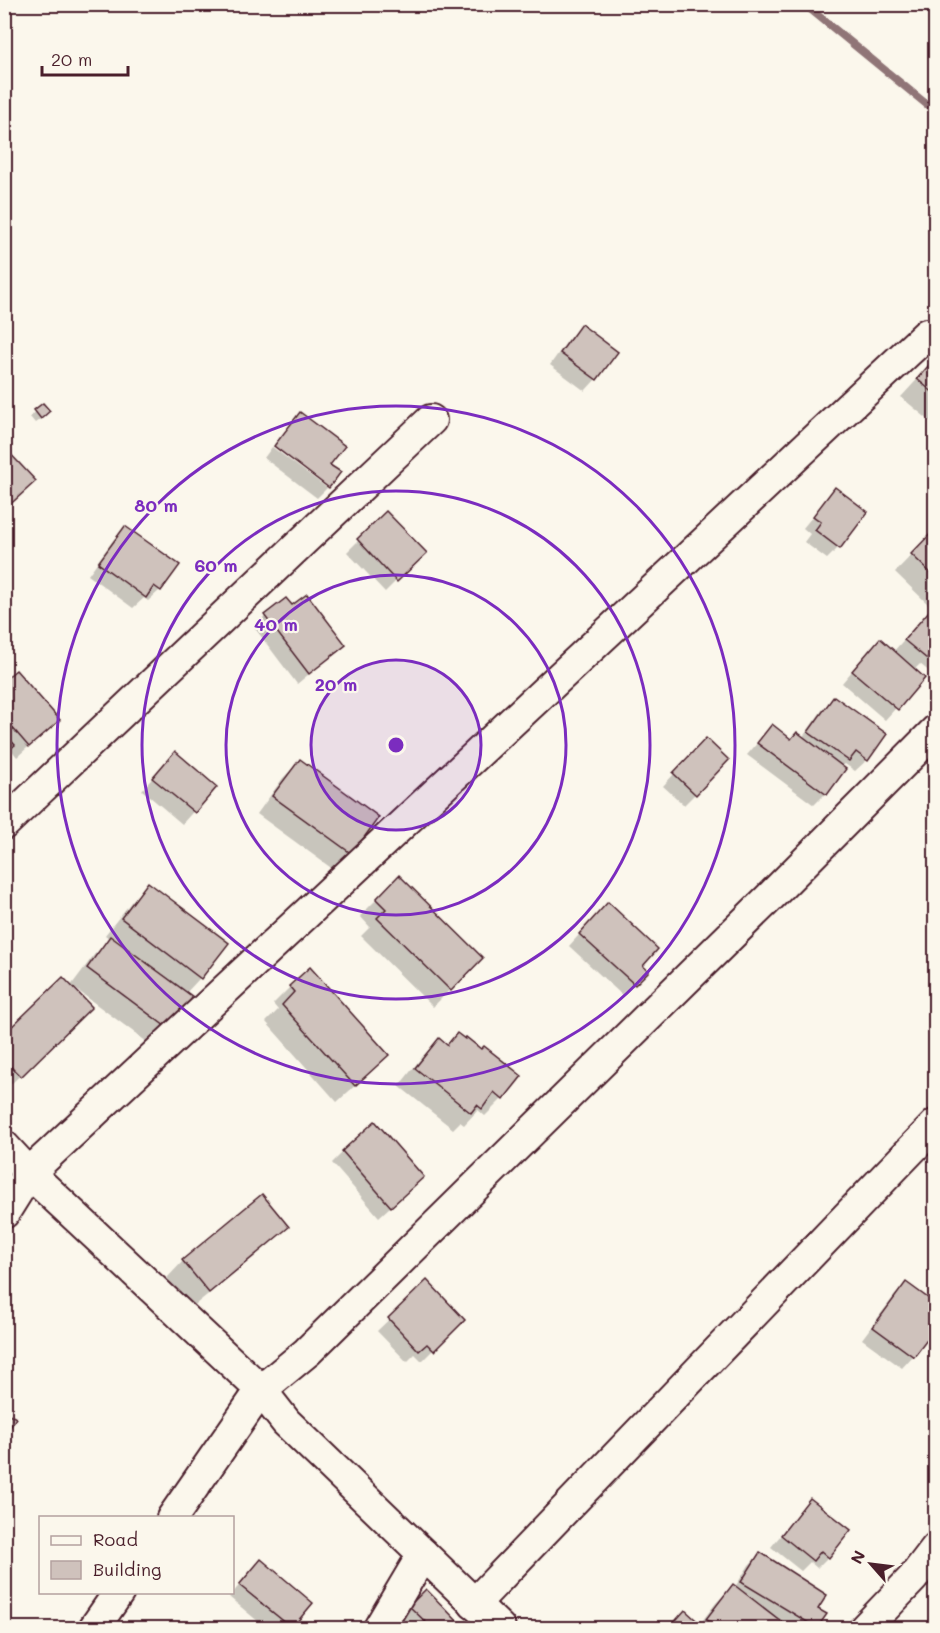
<svg xmlns="http://www.w3.org/2000/svg" width="940" height="1633" viewBox="0 0 940 1633" font-family="Mali,sans-serif">
	<style>
		.shadow { fill: #0003 }
		.lines { fill: none; stroke-linecap: round; stroke-linejoin: round }
		.stream { stroke: #907477; stroke-width: 8 }
		.building { fill: #cfc2bc; stroke: #4a1f2b; stroke-width: 1.5 }
		.minor-casing { stroke: #4a1f2b; stroke-width: 34 }
		.minor { stroke: #fbf7ec; stroke-width: 30 }
		.ring { fill: none; stroke: #7b2cbf; stroke-width: 3 }
		.centre { fill: #7b2cbf; stroke: #fbf7ec; stroke-width: 3 }
		.ring-label { font-size: 18px; text-anchor: middle; font-weight: bold; fill: #7b2cbf; stroke: #fbf7ec; stroke-width: 4.5; stroke-linejoin: round; paint-order: stroke }
	</style>
	<rect width="100%" height="100%" fill="#fbf7ec"/>
	<filter id="ink" filterUnits="userSpaceOnUse"><feTurbulence type="fractalNoise" baseFrequency=".0167" numOctaves="2"/><feDisplacementMap in="SourceGraphic" scale="12" xChannelSelector="R" yChannelSelector="G"/><feConvolveMatrix kernelMatrix="1 2 1 2 8 2 1 2 1" color-interpolation-filters="sRGB"/></filter>
	<g filter="url(#ink)">
		<g class="shadow">
			<polygon points="581,326 616,352 596,379 585,391 550,365 570,337"/>
			<polygon points="936,359 936,426 901,397"/>
			<polygon points="43,405 43,417 35,423 30,417"/>
			<polygon points="300,414 328,486 274,444"/>
			<polygon points="272,447 327,488 317,498 264,458"/>
			<polygon points="835,489 866,512 838,548 827,559 804,542 810,534 803,528"/>
			<polygon points="386,513 424,553 385,592 347,552"/>
			<polygon points="125,527 160,590 148,601 144,598 133,608 88,575 114,539"/>
			<polygon points="936,530 936,669 931,673 920,664 914,670 923,678 885,720 842,683 868,652 893,652 932,608 895,572"/>
			<polygon points="292,607 344,645 297,684 254,627 265,616"/>
			<polygon points="4,682 46,731 17,757 10,748 4,754"/>
			<polygon points="834,698 867,760 855,771 845,764 841,767 844,769 825,794 814,805 747,755 772,726 790,740 802,738 823,709"/>
			<polygon points="695,751 695,794 684,805 663,786"/>
			<polygon points="300,761 351,853 334,870 257,814 283,778"/>
			<polygon points="164,765 215,787 182,824 142,790"/>
			<polygon points="399,877 481,958 433,1007 361,936 370,927 360,916"/>
			<polygon points="149,884 200,978 185,994 168,1028 151,1045 73,987 72,988 90,1007 4,1091 4,1036 70,987 94,955 110,939 105,935 132,901"/>
			<polygon points="596,916 647,971 623,996 569,946"/>
			<polygon points="290,987 370,1072 337,1102 266,1022 278,1010 273,1004"/>
			<polygon points="439,1040 502,1099 485,1116 478,1110 464,1125 460,1122 453,1129 399,1086 422,1057"/>
			<polygon points="343,1152 411,1188 379,1217 332,1163"/>
			<polygon points="287,1227 270,1244 191,1308 167,1278 183,1261"/>
			<polygon points="427,1283 463,1320 422,1361 415,1354 407,1362 377,1331"/>
			<polygon points="906,1284 936,1326 913,1356 902,1368 862,1339 895,1295"/>
			<polygon points="810,1500 828,1557 817,1568 810,1562 801,1571 771,1547"/>
			<polygon points="760,1554 816,1609 825,1614 815,1628 668,1628 685,1612 699,1625 716,1603 733,1586 735,1587 749,1565"/>
			<polygon points="261,1561 311,1603 290,1628 266,1628 229,1597"/>
			<polygon points="426,1591 458,1624 453,1628 410,1628 399,1618"/>
		</g>
		<g class="lines">
			<polyline class="stream" points="804,4 936,112"/>
		</g>
		<g class="building">
			<polygon points="581,324 618,352 597,380 560,353"/>
			<polygon points="936,357 936,395 917,379"/>
			<polygon points="43,403 50,411 41,419 34,410"/>
			<polygon points="300,412 345,446 330,465 341,472 329,488 274,446"/>
			<polygon points="4,447 36,481 4,510"/>
			<polygon points="835,487 868,512 840,549 815,530 821,522 813,516"/>
			<polygon points="386,511 427,553 397,582 357,539"/>
			<polygon points="125,526 180,565 161,591 154,586 146,598 98,563"/>
			<polygon points="936,528 936,578 911,554"/>
			<polygon points="307,594 346,645 309,674 264,615 286,598 292,605"/>
			<polygon points="936,603 936,656 932,653 927,659 904,640"/>
			<polygon points="880,638 925,678 898,710 852,671"/>
			<polygon points="16,670 60,720 29,747 4,718 4,680"/>
			<polygon points="834,696 887,734 868,761 856,752 849,761 808,732"/>
			<polygon points="772,724 791,739 797,732 846,769 827,795 757,743"/>
			<polygon points="4,733 15,745 4,754"/>
			<polygon points="706,738 729,760 696,795 673,773"/>
			<polygon points="175,751 217,787 195,813 152,778"/>
			<polygon points="300,759 379,817 352,854 272,796"/>
			<polygon points="399,875 483,958 451,991 377,918 386,909 376,899"/>
			<polygon points="148,882 229,943 201,979 121,918"/>
			<polygon points="608,902 658,949 643,966 649,971 635,985 579,934"/>
			<polygon points="110,936 193,997 169,1029 87,968"/>
			<polygon points="310,967 389,1055 355,1086 282,1005 294,992 289,986"/>
			<polygon points="63,977 92,1007 21,1077 4,1060 4,1034"/>
			<polygon points="457,1033 465,1039 466,1037 481,1049 484,1046 522,1076 503,1100 494,1092 482,1109 477,1105 471,1113 415,1068 439,1038 447,1045"/>
			<polygon points="375,1121 424,1177 391,1207 342,1151"/>
			<polygon points="262,1194 289,1227 209,1293 182,1260"/>
			<polygon points="427,1280 465,1320 434,1351 427,1344 419,1351 388,1318"/>
			<polygon points="906,1282 936,1304 936,1328 914,1357 873,1327"/>
			<polygon points="4,1411 16,1418 4,1437"/>
			<polygon points="810,1498 851,1530 829,1558 821,1551 813,1561 781,1535"/>
			<polygon points="760,1552 827,1595 818,1609 827,1614 817,1628 741,1582"/>
			<polygon points="261,1559 313,1603 292,1628 239,1585"/>
			<polygon points="733,1584 790,1628 719,1628 706,1619"/>
			<polygon points="426,1589 460,1624 455,1628 432,1628 409,1606"/>
			<polygon points="685,1610 705,1628 669,1628"/>
		</g>
		<g class="lines">
			<g class="minor-casing">
				<g id="minor">
					<polyline points="4,824 431,420"/>
					<polyline points="4,1146 29,1173 261,1390 286,1422 500,1628"/>
					<polyline points="4,1213 29,1173 927,334"/>
					<polyline points="172,1518 261,1390 307,1352 768,899 936,730"/>
					<polyline points="474,1604 936,1124"/>
					<polyline points="94,1628 119,1592"/>
					<polyline points="379,1628 423,1554"/>
					<polyline points="865,1628 913,1578 936,1548"/>
				</g>
			</g>
			<use href="#minor" class="minor"/>
		</g>
	</g>
	<circle cx="396" cy="745" r="85" fill="#7b2cbf" fill-opacity=".12"/>
	<g class="ring">
		<circle cx="396" cy="745" r="85"/>
		<circle cx="396" cy="745" r="170"/>
		<circle cx="396" cy="745" r="254"/>
		<circle cx="396" cy="745" r="339"/>
	</g>
	<circle cx="396" cy="745" r="9" class="centre"/>
	<g class="ring-label">
		<text x="156" y="512">80 m</text>
		<text x="216" y="572">60 m</text>
		<text x="276" y="631">40 m</text>
		<text x="336" y="691">20 m</text>
	</g>
	<rect width="940" height="1633" fill="none" stroke="#fbf7ec" stroke-width="24"/>
	<rect x="12" y="12" width="916" height="1609" fill="none" stroke="#4a1f2b" stroke-width="2" filter="url(#ink)"/>
	<rect x="39" y="1516" width="195" height="78" fill="#fbf7ec" stroke="#b4a19f" stroke-width="1.5"/>
	<rect x="51" y="1536" width="30" height="9" fill="#fbf7ec" stroke="#b4a19f" stroke-width="1.5"/>
	<text x="93" y="1546" font-size="18" fill="#4a1f2b">Road</text>
	<rect x="51" y="1561" width="30" height="18" fill="#cfc2bc" stroke="#b4a19f" stroke-width="1.5"/>
	<text x="93" y="1576" font-size="18" fill="#4a1f2b">Building</text>
	<g transform="translate(871 1564) rotate(298)" stroke="#fbf7ec" stroke-width="4.5" paint-order="stroke">
	<path d="M0-4.5L10 22L0 15L-10 22Z" fill="#4a1f2b"/>
	<text y="-9" font-size="16" font-weight="bold" text-anchor="middle" fill="#4a1f2b">N</text>
	</g>
	<path d="M42 66v9h86v-9" fill="none" stroke="#4a1f2b" stroke-width="3"/>
	<text x="51" y="66" font-size="18" fill="#4a1f2b" stroke="#fbf7ec" stroke-width="4.5" paint-order="stroke">20 m</text>
</svg>
